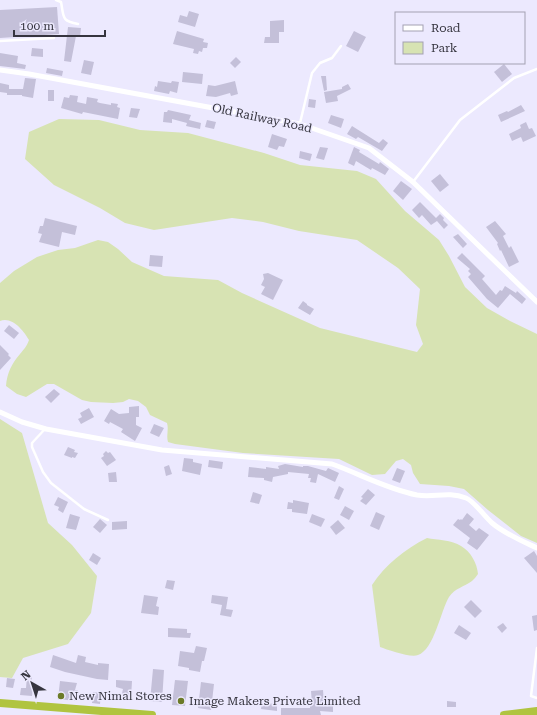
<svg xmlns="http://www.w3.org/2000/svg" width="537" height="715" viewBox="0 0 537 715" font-family="'Roboto Serif',serif">
	<style>
		.green { fill: #d7e3b3 }
		.building { fill: #c4c0d9 }
		.lines { fill: none; stroke-linecap: round; stroke-linejoin: round }
		.service { stroke: #fff; stroke-width: 2.5 }
		.minor { stroke: #fff; stroke-width: 5 }
		.trunk { stroke: #b0c440; stroke-width: 8 }
		.poi-dot { fill: #6b7a28; stroke: #ece9fe; stroke-width: 1.5 }
		.labels { text-anchor: middle; dominant-baseline: central; stroke-width: 3; stroke-linejoin: round; paint-order: stroke }
		.street-label { font-size: 12px; fill: #36353f; stroke: #ece9fe }
		.poi-label { font-size: 12px; fill: #36353f; stroke: #ece9fe; text-anchor: start }
	</style>
	<rect width="100%" height="100%" fill="#ece9fe"/>
	<g class="green">
		<path d="M59,119L99,120L140,130L188,133L264,153L300,165L357,171L376,179L405,211L439,240L449,256L465,287L487,308L510,321L537,334V543L521,536L488,510L464,489L449,486L420,484L413,473L411,465L403,459L396,461L385,474L372,475L339,459L243,453L175,444L168,442C166,435 169,430 167,423L150,415L146,407L138,401L129,399L123,402L113,403L91,402L82,400L54,384H47L26,397L17,394L6,386C7,373 12,363 20,354C24,349 27,346 29,340C24,331 12,316 0,321V283L14,271L37,257L58,250L75,248L98,240L108,242L118,249L132,262L164,276L218,280L242,293L320,328L417,352L423,344L416,325L420,289L398,268L357,240L299,231L263,222L232,218L154,230L125,223L100,208L54,185L25,159L29,132Z"/>
		<polygon points="0,419 22,433 48,523 72,545 97,576 91,613 68,644 23,658 12,678 0,677"/>
		<path d="M427,538C437,540 452,540 461,546C471,552 477,563 478,574C476,577 474,579 472,581C464,587 455,588 449,597C441,610 434,650 418,655C411,658 388,650 380,647L372,585C385,565 405,549 427,538Z"/>
	</g>
	<g class="building">
		<polygon points="57,7 59,34 0,38 0,10"/>
		<polygon points="189,11 199,14 195,27 178,22 180,15 187,17"/>
		<polygon points="284,20 284,32 279,32 279,43 264,43 265,37 270,37 270,21"/>
		<polygon points="68,27 81,28 80,37 76,36 71,62 64,61"/>
		<polygon points="177,31 204,39 203,42 208,43 207,48 203,48 202,52 199,51 198,54 193,53 194,49 173,44"/>
		<polygon points="354,31 366,37 358,52 346,46"/>
		<polygon points="32,48 43,49 43,57 31,56"/>
		<polygon points="0,53 18,56 17,63 26,65 25,69 0,66"/>
		<polygon points="236,57 241,62 235,68 230,63"/>
		<polygon points="84,60 94,62 91,75 81,73"/>
		<polygon points="504,64 512,74 502,82 494,72"/>
		<polygon points="47,68 63,71 62,76 46,73"/>
		<polygon points="183,72 203,74 202,84 182,82"/>
		<polygon points="321,76 326,76 327,90 324,91"/>
		<polygon points="25,78 36,79 33,98 22,96 22,95 7,95 7,93 0,92 0,83 9,85 9,89 23,89"/>
		<polygon points="158,81 171,83 172,81 179,82 177,93 170,91 169,94 154,91 155,86 157,87"/>
		<polygon points="235,81 238,94 231,96 230,93 216,97 206,96 208,85 215,86"/>
		<polygon points="348,84 351,89 337,96 338,101 326,103 324,92 342,89 342,87"/>
		<rect x="48" y="90" width="6" height="11"/>
		<polygon points="70,95 78,96 77,102 86,104 87,97 98,99 97,102 100,103 111,105 111,103 118,104 117,107 120,108 118,119 83,112 82,114 61,108 64,97 69,98"/>
		<polygon points="309,99 316,100 315,108 308,107"/>
		<polygon points="521,105 525,111 501,122 498,115 507,111 508,112"/>
		<polygon points="131,108 140,109 137,118 129,117"/>
		<polygon points="168,110 191,115 189,120 201,123 200,129 186,126 187,123 172,119 172,123 163,122 164,112 167,112"/>
		<polygon points="331,115 344,119 341,128 328,123"/>
		<polygon points="207,120 216,122 214,129 205,127"/>
		<polygon points="526,122 529,129 532,128 536,136 523,142 521,137 512,141 509,134 521,128 520,125"/>
		<polygon points="352,126 379,143 383,139 388,143 382,151 358,137 356,139 347,134"/>
		<polygon points="272,134 287,139 284,147 279,146 277,150 268,147"/>
		<polygon points="320,147 328,148 324,160 316,158"/>
		<polygon points="354,147 360,150 359,152 379,164 380,162 389,169 385,175 372,168 371,170 356,161 354,166 348,163"/>
		<polygon points="300,151 312,154 310,161 299,158"/>
		<polygon points="440,174 449,185 440,192 431,181"/>
		<polygon points="401,181 412,189 403,200 393,191"/>
		<polygon points="420,202 436,218 440,214 444,218 443,220 448,225 444,229 437,221 431,225 422,215 419,218 412,210"/>
		<polygon points="45,218 77,226 75,235 62,232 59,247 39,242 42,234 38,233 40,226 43,226"/>
		<polygon points="495,221 506,234 503,236 509,248 511,246 519,262 509,267 501,250 500,251 497,244 498,243 486,227"/>
		<polygon points="458,234 467,244 463,248 453,237"/>
		<polygon points="462,253 485,276 482,279 496,295 500,290 502,291 505,286 516,293 517,291 526,299 522,304 510,294 498,308 487,299 468,277 471,274 468,271 470,269 457,258"/>
		<polygon points="150,255 163,256 162,267 149,266"/>
		<polygon points="268,273 283,280 273,300 261,294 265,287 261,285 264,279 263,274"/>
		<polygon points="303,301 307,304 307,305 314,309 310,315 298,308"/>
		<polygon points="9,325 19,333 14,339 4,331"/>
		<polygon points="0,345 9,354 8,355 11,358 0,370"/>
		<polygon points="54,389 60,394 51,403 45,397"/>
		<polygon points="139,406 139,417 136,417 136,425 142,428 135,441 121,432 123,429 110,422 109,424 104,421 111,409 119,414 129,413 129,407"/>
		<polygon points="89,408 94,417 81,424 78,419 82,417 80,413"/>
		<polygon points="154,424 164,428 159,437 150,433"/>
		<polygon points="68,447 75,450 74,452 78,453 75,458 72,457 72,458 64,455"/>
		<polygon points="106,451 108,453 110,452 116,460 107,466 101,458 104,456 103,454"/>
		<polygon points="184,458 193,459 193,462 202,464 200,475 182,471"/>
		<polygon points="209,460 223,462 222,469 208,467"/>
		<polygon points="285,464 303,467 303,466 308,466 326,471 328,468 339,473 335,482 318,474 316,483 310,482 311,478 308,478 309,474 288,472 288,474 273,477 272,482 264,480 264,478 248,477 249,467 266,469 266,467 279,469 278,466"/>
		<polygon points="169,465 172,474 166,476 164,467"/>
		<polygon points="397,468 405,471 400,483 392,480"/>
		<polygon points="116,472 117,482 109,482 108,473"/>
		<polygon points="339,486 344,489 339,500 334,498"/>
		<polygon points="368,489 375,495 366,505 360,501 363,498 361,497"/>
		<polygon points="253,492 262,495 259,504 250,502"/>
		<polygon points="58,497 68,502 63,513 58,510 59,507 54,505"/>
		<polygon points="293,500 309,503 307,514 292,512 292,509 287,509 288,502 293,503"/>
		<polygon points="345,506 354,511 349,520 340,515"/>
		<polygon points="376,512 385,516 379,530 370,526"/>
		<polygon points="467,513 474,519 469,525 476,531 479,528 489,535 477,550 467,543 470,538 453,525 458,519 460,520 461,519 462,520"/>
		<polygon points="70,514 80,517 76,530 66,528"/>
		<polygon points="312,514 325,519 321,527 309,522"/>
		<polygon points="100,519 107,525 100,533 93,527"/>
		<polygon points="338,520 345,528 336,535 330,527"/>
		<polygon points="127,521 127,529 112,530 112,522"/>
		<polygon points="534,551 537,556 537,573 524,558"/>
		<polygon points="93,553 101,558 97,565 89,560"/>
		<polygon points="167,580 175,581 173,590 165,588"/>
		<polygon points="144,595 158,597 156,606 159,607 158,615 141,613"/>
		<polygon points="212,595 228,597 226,609 233,610 231,617 220,615 222,605 211,603"/>
		<polygon points="471,600 482,611 475,618 464,607"/>
		<polygon points="537,615 537,630 534,631 532,616"/>
		<polygon points="503,623 507,628 502,633 497,627"/>
		<polygon points="459,625 471,633 466,640 454,633"/>
		<polygon points="168,628 187,629 187,633 191,633 190,638 168,637"/>
		<polygon points="196,646 207,648 204,661 202,661 200,672 189,670 189,668 178,666 180,651 194,653"/>
		<polygon points="53,655 76,663 78,655 86,657 85,662 98,665 98,663 109,664 108,680 97,679 65,672 50,667"/>
		<polygon points="153,669 164,670 162,702 150,701"/>
		<polygon points="27,676 32,676 31,685 34,685 32,696 20,695 21,688 26,688"/>
		<polygon points="7,678 15,679 13,688 6,687"/>
		<polygon points="116,680 132,681 131,698 121,698 123,689 116,687"/>
		<polygon points="175,680 188,681 185,706 172,705"/>
		<polygon points="60,681 77,683 75,690 78,690 76,701 58,699"/>
		<polygon points="201,682 214,684 211,710 198,708"/>
		<polygon points="323,690 324,705 333,705 333,712 320,711 321,715 281,715 281,708 310,708 310,705 312,704 311,691"/>
		<polygon points="93,692 101,693 100,704 92,703"/>
		<polygon points="447,701 456,702 456,707 447,707"/>
		<polygon points="262,703 277,704 277,711 261,709"/>
	</g>
	<g class="lines">
		<g class="service">
			<path d="M56,0L61,2C64,17 61,21 78,24"/>
			<polyline points="0,41 54,38"/>
			<polyline points="300,123 312,73 320,63 332,58 341,46"/>
			<polyline points="413,182 460,120 514,78 537,69"/>
			<polyline points="45,429 32,443 32,447 43,472 51,483 84,509 108,520"/>
			<polyline points="537,648 531,696 537,698"/>
		</g>
		<g class="minor">
			<polyline points="0,70 29,74 300,124 369,148 413,182 537,302"/>
			<path d="M0,412L22,422L46,429L162,450L332,464C360,474 387,489 417,495C434,498 447,491 466,498C474,501 484,516 492,523C505,534 522,541 537,548"/>
		</g>
		<g class="trunk">
			<polyline points="0,703 152,715"/>
			<polyline points="504,715 537,711"/>
		</g>
	</g>
	<g class="poi-dot">
		<circle cx="61" cy="696" r="4"/>
		<circle cx="181" cy="701" r="4"/>
	</g>
	<g class="labels">
		<g class="street-label">
			<text transform="translate(262 118) rotate(12)">Old Railway Road</text>
		</g>
		<g class="poi-label">
			<text x="69" y="696">New Nimal Stores</text>
			<text x="189" y="701">Image Makers Private Limited</text>
		</g>
	</g>
	<rect x="395" y="12" width="130" height="52" fill="#ece9fe" stroke="#a3a1b2"/>
	<rect x="403" y="25" width="20" height="6" fill="#ffffff" stroke="#a3a1b2"/>
	<text x="431" y="32" font-size="12" fill="#36353f">Road</text>
	<rect x="403" y="42" width="20" height="12" fill="#d7e3b3" stroke="#a3a1b2"/>
	<text x="431" y="52" font-size="12" fill="#36353f">Park</text>
	<g transform="translate(32 683) rotate(321)" stroke="#ece9fe" stroke-width="3" paint-order="stroke">
	<path d="M0-3L7 15L0 10L-7 15Z" fill="#36353f"/>
	<text y="-6" font-size="11" font-weight="bold" text-anchor="middle" fill="#36353f">N</text>
	</g>
	<path d="M14 30v6h91v-6" fill="none" stroke="#36353f" stroke-width="2"/>
	<text x="20" y="30" font-size="12" fill="#36353f" stroke="#ece9fe" stroke-width="3" paint-order="stroke">100 m</text>
</svg>
